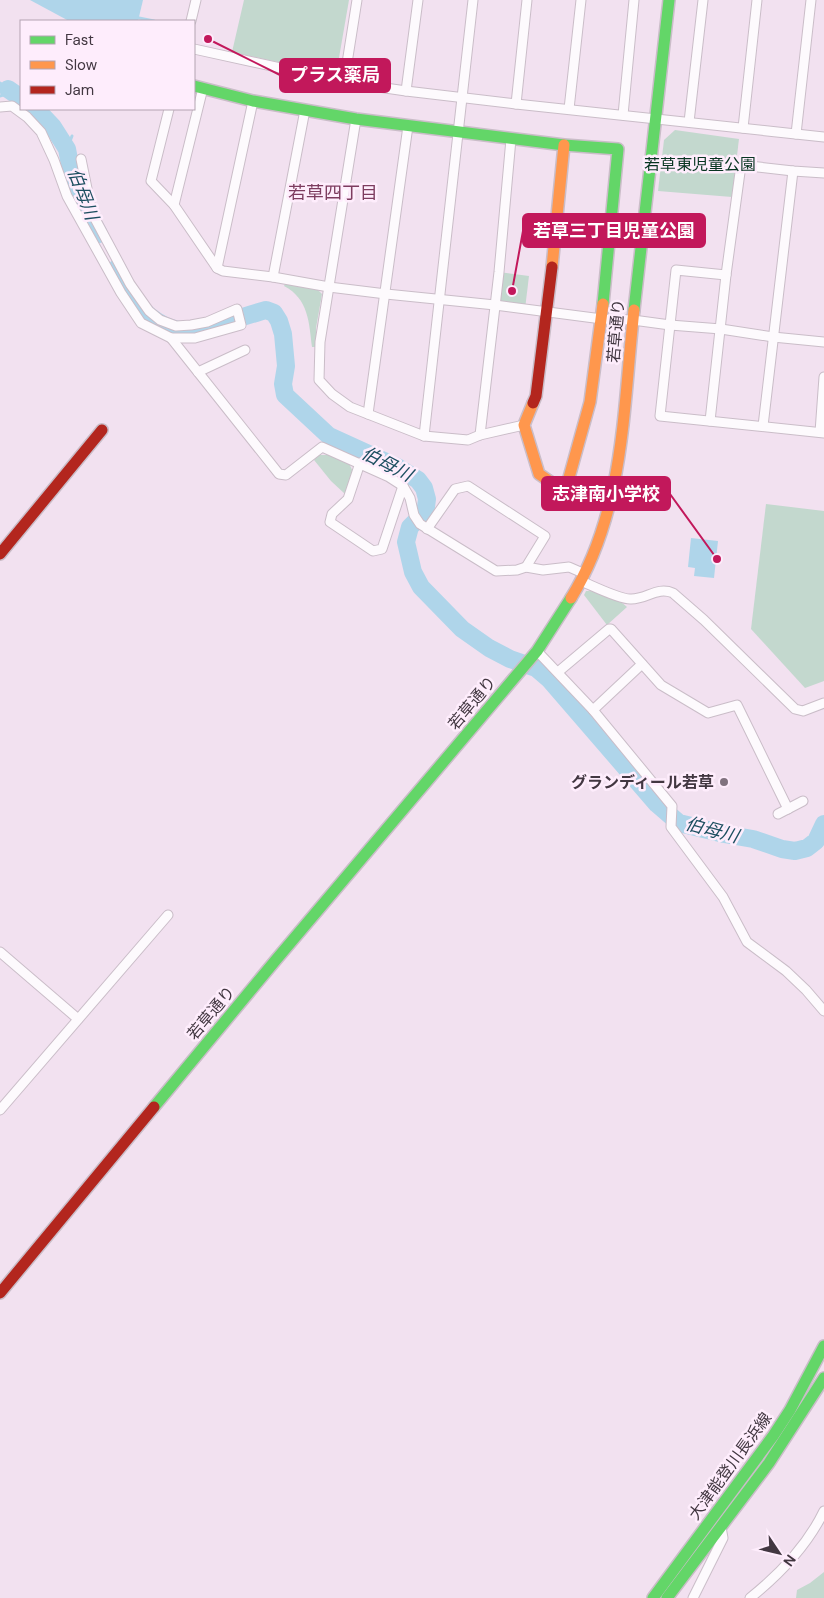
<svg xmlns="http://www.w3.org/2000/svg" width="824" height="1598" viewBox="0 0 824 1598" font-family="'DM Sans','Noto Sans JP',sans-serif">
	<style>
		.green { fill: #c3d8ce }
		.water { fill: #afd5ea }
		.lines { fill: none; stroke-linecap: round; stroke-linejoin: round }
		.stream { stroke: #afd5ea; stroke-width: 3 }
		.river { stroke: #afd5ea; stroke-width: 18 }
		.street-casing { stroke: #cabdc8; stroke-width: 11 }
		.fast-casing { stroke: #cabdc8; stroke-width: 14 }
		.slow-casing { stroke: #cabdc8; stroke-width: 14 }
		.jam-casing { stroke: #cabdc8; stroke-width: 14 }
		.street { stroke: #fdfafd; stroke-width: 9 }
		.fast { stroke: #63d668; stroke-width: 11 }
		.slow { stroke: #ff974d; stroke-width: 11 }
		.jam { stroke: #b3261e; stroke-width: 11 }
		.poi-dot { fill: #80727e; stroke: #feedfc; stroke-width: 2 }
		.labels { text-anchor: middle; dominant-baseline: central; stroke-width: 5; stroke-linejoin: round; paint-order: stroke }
		.park-label { font-size: 16px; fill: #073521; stroke: #feedfc }
		.street-label { font-size: 16px; fill: #423741; stroke: #feedfc }
		.poi-label { font-size: 16px; font-weight: bold; fill: #423741; stroke: #feedfc; text-anchor: end }
		.neighbourhood-label { font-size: 18px; fill: #7d3c5f; stroke: #feedfc }
		.water-label { font-size: 18px; font-style: italic; fill: #1d4f61; stroke: #feedfc }
		.leader { fill: none; stroke: #c2185b; stroke-width: 2 }
		.callout-dot { fill: #c2185b; stroke: #feedfc; stroke-width: 2 }
		.callout { fill: #c2185b; stroke: #c2185b; stroke-width: 2 }
		.callout-label { font-size: 18px; text-anchor: middle; font-weight: bold; fill: #fff }
	</style>
	<rect width="100%" height="100%" fill="#f2e1f0"/>
	<g class="green">
		<polygon points="244,0 349,0 336,75 232,52"/>
		<polygon points="675,130 739,139 732,197 658,191 664,140"/>
		<polygon points="499,272 529,276 525,309 495,305"/>
		<path d="M285,284L318,290L322,294L316,328V347H312C309,323 309,299 284,286Z"/>
		<polygon points="319,455 328,455 349,463 353,472 345,494 331,481 314,460"/>
		<polygon points="766,504 824,511 824,681 805,688 751,629"/>
		<path d="M586,591C599,590 618,598 627,607L607,625L584,595Z"/>
		<polygon points="824,1572 824,1598 796,1598 797,1590 810,1583"/>
	</g>
	<g class="water">
		<polygon points="30,0 143,0 138,21 69,21"/>
		<polygon points="691,538 718,541 714,578 694,576 695,568 688,567"/>
	</g>
	<g class="lines">
		<g class="stream">
			<polyline points="139,18 154,21"/>
			<polyline points="0,83 8,89 3,95 0,96"/>
			<polyline points="67,149 72,136"/>
		</g>
		<g class="river">
			<polyline points="8,89 21,98"/>
			<polyline points="36,109 53,127 67,149 70,165 85,209 99,234"/>
			<path d="M117,268C122,278 127,289 133,298C144,315 167,332 187,330C214,328 240,317 266,310L274,313L279,321L283,334L286,366L283,384L285,395L329,436L397,467L418,480L424,488L427,499L426,507L423,514L410,527L406,542L413,572L421,587L462,629L489,648L510,659L536,668L550,680L657,804L679,823L724,834L753,839L782,849L795,851L807,848L816,841L824,824"/>
		</g>
		<g class="street-casing">
			<g id="street">
				<polyline points="191,21 196,0"/>
				<polyline points="194,49 344,82 406,91 516,104 824,137"/>
				<polyline points="344,82 357,0"/>
				<polyline points="406,91 418,0"/>
				<polyline points="516,104 527,0"/>
				<polyline points="0,107 12,106 27,117 41,132 54,160 67,196 121,293 141,323 171,338 195,338 241,325 237,309 207,322 191,325 176,326 160,320 149,311 130,284 92,213 81,159"/>
				<polyline points="169,109 151,181 174,205 217,268 223,271 273,277 329,287 386,294 495,305 602,319 633,320 670,325 721,329 773,337 824,342"/>
				<polyline points="569,109 581,0"/>
				<polyline points="623,115 634,0"/>
				<polyline points="356,119 320,342 319,380 332,394 350,407 424,436 468,440 480,435 524,425"/>
				<polyline points="689,122 703,0"/>
				<polyline points="743,128 757,0"/>
				<polyline points="796,134 811,0"/>
				<polyline points="174,205 203,88"/>
				<polyline points="217,268 253,101"/>
				<polyline points="726,275 676,270 660,416 824,433"/>
				<polyline points="273,277 305,110"/>
				<polyline points="171,338 279,474 286,475 322,447 389,477 403,486 410,498 414,515 420,524 496,571 517,570 526,567 543,570 569,567 585,574"/>
				<polyline points="198,372 245,350"/>
				<polyline points="368,414 408,126"/>
				<polyline points="710,421 726,275 741,165 793,171 824,173"/>
				<polyline points="763,426 793,171"/>
				<polyline points="820,432 824,377"/>
				<polyline points="480,435 499,272 511,139"/>
				<polyline points="424,436 473,0"/>
				<polyline points="360,463 348,499 332,514 330,522 373,551 382,549 403,486"/>
				<polyline points="427,529 455,489 468,486 545,536 526,567"/>
				<path d="M581,581C593,586 619,599 630,599C646,600 657,586 673,593L704,620L795,709L803,711L824,703"/>
				<polyline points="537,651 593,710 672,806 671,827 723,897 747,942 786,971 806,990 824,1011"/>
				<polyline points="558,672 609,629 611,629 661,685 708,713 737,705 788,809"/>
				<polyline points="593,710 642,664"/>
				<polyline points="778,814 803,801"/>
				<polyline points="0,952 78,1019"/>
				<polyline points="0,1110 168,915"/>
				<polyline points="693,1598 723,1538 721,1527"/>
				<path d="M750,1598C780,1574 807,1546 824,1511"/>
			</g>
		</g>
		<g class="fast-casing">
			<g id="fast">
				<polyline points="194,86 253,101 356,119 564,145 618,149 603,304"/>
				<polyline points="634,310 669,0"/>
				<polyline points="154,1107 275,961 537,651 571,598"/>
				<polyline points="653,1598 773,1436 790,1410 824,1346"/>
				<polyline points="667,1598 769,1463 824,1378"/>
			</g>
		</g>
		<g class="slow-casing">
			<g id="slow">
				<polyline points="552,267 564,145"/>
				<polyline points="533,403 524,425 539,474 565,492 590,402 603,304"/>
				<path d="M571,598C625,511 623,407 634,310"/>
			</g>
		</g>
		<g class="jam-casing">
			<g id="jam">
				<polyline points="533,403 536,396 552,267"/>
				<polyline points="0,554 102,430"/>
				<polyline points="0,1293 154,1107"/>
			</g>
		</g>
		<use href="#street" class="street"/>
		<use href="#fast" class="fast"/>
		<use href="#slow" class="slow"/>
		<use href="#jam" class="jam"/>
	</g>
	<circle class="poi-dot" cx="724" cy="782" r="5"/>
	<g class="labels">
		<g class="park-label">
			<text x="700" y="164">若草東児童公園</text>
		</g>
		<g class="street-label">
			<text transform="translate(616 331) rotate(-85)">若草通り</text>
			<text transform="translate(472 703) rotate(-50)">若草通り</text>
			<text transform="translate(211 1013) rotate(-50)">若草通り</text>
			<text transform="translate(730 1466) rotate(-54)">大津能登川長浜線</text>
		</g>
		<g class="poi-label">
			<text x="714" y="782">グランディール若草</text>
		</g>
		<g class="neighbourhood-label">
			<text x="333" y="193">若草四丁目</text>
		</g>
		<g class="water-label">
			<text transform="translate(83 194) rotate(69)">伯母川</text>
			<text transform="translate(387 464) rotate(27)">伯母川</text>
			<text transform="translate(712 830) rotate(15)">伯母川</text>
		</g>
	</g>
	<path class="leader" d="M208 39L280 75M512 291L523 231M717 559L670 494"/>
	<g class="callout-dot">
		<circle cx="208" cy="39" r="5"/>
		<circle cx="512" cy="291" r="5"/>
		<circle cx="717" cy="559" r="5"/>
	</g>
	<g class="callout">
		<rect x="280" y="59" width="110" height="33" rx="5"/>
		<rect x="523" y="214" width="182" height="33" rx="5"/>
		<rect x="542" y="477" width="128" height="33" rx="5"/>
	</g>
	<g class="callout-label">
		<text x="335" y="81">プラス薬局</text>
		<text x="614" y="237">若草三丁目児童公園</text>
		<text x="606" y="500">志津南小学校</text>
	</g>
	<rect x="20" y="20" width="175" height="90" fill="#feedfc" stroke="#b3a4b1"/>
	<rect x="30" y="36" width="25" height="8" fill="#63d668" stroke="#b3a4b1"/>
	<text x="65" y="45" font-size="15" fill="#423741">Fast</text>
	<rect x="30" y="61" width="25" height="8" fill="#ff974d" stroke="#b3a4b1"/>
	<text x="65" y="70" font-size="15" fill="#423741">Slow</text>
	<rect x="30" y="86" width="25" height="8" fill="#b3261e" stroke="#b3a4b1"/>
	<text x="65" y="95" font-size="15" fill="#423741">Jam</text>
	<g transform="translate(779 1553) rotate(125)" stroke="#feedfc" stroke-width="4" paint-order="stroke">
	<path d="M0-4L9 19L0 12L-9 19Z" fill="#423741"/>
	<text y="-8" font-size="14" font-weight="bold" text-anchor="middle" fill="#423741">N</text>
	</g>
</svg>
